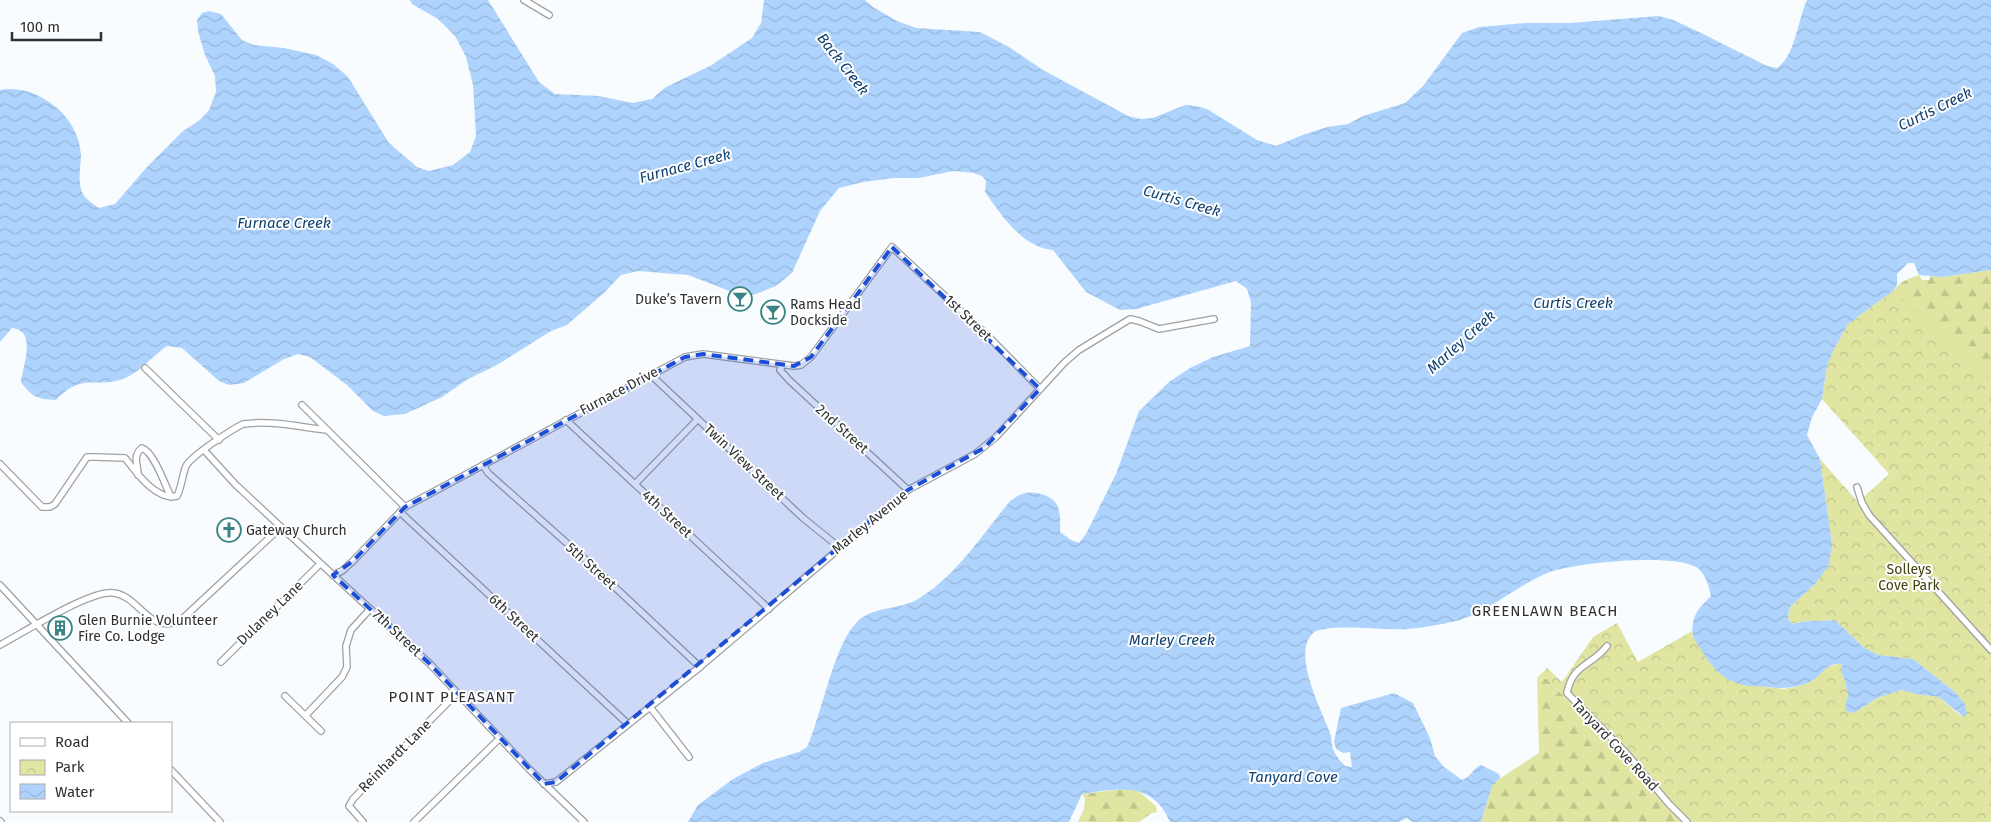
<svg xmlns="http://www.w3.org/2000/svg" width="1991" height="822" viewBox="0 0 1991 822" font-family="'Fira Sans',sans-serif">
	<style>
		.forest { fill: url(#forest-firs) }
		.park { fill: url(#park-crowns) }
		.water { fill: url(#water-waves) }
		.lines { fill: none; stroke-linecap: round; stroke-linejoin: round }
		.minor-casing { stroke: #9ea0a3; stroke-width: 8 }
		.minor { stroke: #fff; stroke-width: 5.5 }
		.marked { fill: #1d4ed8; fill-opacity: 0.2; stroke: #1d4ed8; stroke-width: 4; stroke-dasharray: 10 6; stroke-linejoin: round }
		.labels { text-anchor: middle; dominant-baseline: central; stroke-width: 4; stroke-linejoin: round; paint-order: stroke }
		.poi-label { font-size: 14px; fill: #2f3031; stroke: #fff; text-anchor: start }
		.street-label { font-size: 14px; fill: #2f3031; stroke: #fff }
		.park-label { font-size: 14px; fill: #42430f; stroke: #fff }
		.water-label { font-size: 15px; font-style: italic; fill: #0e416f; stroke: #fff }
		.neighbourhood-label { font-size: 15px; letter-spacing: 1px; fill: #2f3031; stroke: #fff }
	</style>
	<defs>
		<pattern id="forest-firs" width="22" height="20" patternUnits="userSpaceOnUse" patternTransform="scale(1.25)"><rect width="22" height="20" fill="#e0e5a2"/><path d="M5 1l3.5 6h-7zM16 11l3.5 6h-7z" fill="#c0c58c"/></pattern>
		<pattern id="park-crowns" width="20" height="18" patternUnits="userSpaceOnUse" patternTransform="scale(1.25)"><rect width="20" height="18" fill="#e0e5a2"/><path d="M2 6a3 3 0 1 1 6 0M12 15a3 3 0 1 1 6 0" fill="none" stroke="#c0c58c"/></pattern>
		<pattern id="water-waves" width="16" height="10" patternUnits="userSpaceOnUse" patternTransform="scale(1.25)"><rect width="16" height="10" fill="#aed4fe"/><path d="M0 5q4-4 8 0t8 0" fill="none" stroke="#96b6da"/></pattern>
	</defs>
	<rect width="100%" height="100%" fill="#f9fcff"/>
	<g class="forest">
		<path d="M1991,270V642L1894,291C1898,282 1910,278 1919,275L1922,280H1929L1931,275L1942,277Z"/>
		<polygon points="1537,678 1547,679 1624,759 1679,822 1481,822 1492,786 1496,781 1539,753"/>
		<polygon points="1124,789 1137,790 1156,806 1157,812 1152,813 1139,822 1078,822 1084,809 1085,798 1082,794"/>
	</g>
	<path class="park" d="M1894,290L1991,382V822H1679L1624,759L1547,679L1537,678L1547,668L1562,682L1593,637L1617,623L1638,662L1692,631L1693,637L1768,687L1784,689L1802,685L1812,681L1826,667L1842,663L1841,672L1845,681L1848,696L1845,706L1860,709L1877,698L1902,690L1916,694L1939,697L1956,712L1964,717L1965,705L1956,693L1913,659L1878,655L1863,647L1835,620C1820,622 1807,619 1793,624L1788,619L1789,608L1816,583L1832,544L1820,459L1858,502L1889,474L1822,399L1827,366L1834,349L1848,324Z"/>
	<path class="water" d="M410,0H488L539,82L555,94L599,96L633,103L652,99L666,87L710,66L752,38L761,23L764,0H865L873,7L897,21L916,28L980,32L1009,47L1043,70L1128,116L1141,119L1153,118L1185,105L1196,106L1207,109L1257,140L1276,146L1300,136L1327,127L1348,124L1363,116L1405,103L1423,86L1462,33L1479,27L1525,23H1570L1659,16L1673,20L1695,30L1767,66L1777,68C1795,57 1798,19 1807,0H1991V270L1942,277L1919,275L1914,263H1908L1897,274V285L1894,290L1848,324L1834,349L1827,366L1822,399L1812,417L1807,435L1820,459L1832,544L1829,565L1816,583L1789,608L1788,619L1793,624C1807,619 1820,622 1835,620L1863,647L1878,655L1913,659L1956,693L1965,704L1967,713L1964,717L1939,697L1916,694L1902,690L1877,698L1854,713L1846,711L1845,706L1848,696L1845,681L1841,672L1842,664C1826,662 1822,676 1810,682C1796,688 1783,689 1768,687C1757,686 1745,687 1734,682C1715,675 1703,653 1693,637C1690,617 1698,609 1711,596C1709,587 1706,576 1699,569C1678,552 1575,563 1550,572C1516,585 1488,614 1452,622C1438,625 1422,628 1407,629C1388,631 1326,622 1313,633C1291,654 1322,710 1330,733C1332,739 1331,746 1334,751C1336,757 1342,762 1345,766L1352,767L1350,752L1343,753L1336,749L1334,742L1341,708L1394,693L1413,703L1430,738L1435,756L1443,766L1462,780C1471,777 1473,768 1481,765L1499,774L1500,778L1492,786L1481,822H1412L1407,818L1399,822H1170C1153,781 1118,788 1082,794L1069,822H688L698,805L733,779L763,763L799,752L807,747C822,714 834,643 858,621C875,605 901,611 921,597C958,574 983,533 1011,500C1015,498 1020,494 1025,493C1035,491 1052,495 1057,505C1061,513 1060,523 1060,532L1071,540L1079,543L1086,534L1116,474L1139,411L1169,382L1190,368L1213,357L1250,346L1251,302L1247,289L1236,281L1136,309L1120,310L1086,292L1053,250C1023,248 1001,215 985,192L986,181L982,176L974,173L953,171L919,178H894L863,182L839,188L820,211L792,273L776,286L753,295L737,294L688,275L638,271L621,275L605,292L567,325L551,331L497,365L468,379L442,397L405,414L384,416L373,411L347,385L310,357L298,354L284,359L244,383L229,385L219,381L182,348L167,346C155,354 138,373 127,377C98,391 84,370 56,400C37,399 32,397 21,382C23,365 37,330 12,328L0,342V90C16,87 31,91 44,99C65,110 81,133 81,158C80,169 78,182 82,192C85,199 93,204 99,208L115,204L147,167L183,131L200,120L209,110L216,92L215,76L205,55L198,31L197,20L202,13L209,11L221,14L242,40L253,45L284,48L316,55L333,64L348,77L389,143L417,167L429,171L453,165L470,152L476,136L473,85L466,57L455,36L438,19L412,4Z"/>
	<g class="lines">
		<g class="minor-casing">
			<g id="minor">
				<polyline points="524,0 549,15"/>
				<polyline points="782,366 780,370 789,380 908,490"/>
				<polyline points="145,368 219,440"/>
				<polyline points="651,375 803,518 839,547"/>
				<polyline points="302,405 405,507"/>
				<polyline points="566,420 769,609"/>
				<polyline points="204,450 235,484 281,527 430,664 529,769 584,822"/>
				<path d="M95,457L125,458C136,472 156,501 177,496C182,486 182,476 186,466C191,456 231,430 243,424C270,420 300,427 327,430"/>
				<polyline points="0,464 42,507 50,507 55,504 87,457 93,457"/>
				<polyline points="483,465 488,473 587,561 700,667"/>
				<path d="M138,475C138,464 132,456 142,448C154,452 165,485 171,497"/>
				<polyline points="635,484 697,420"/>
				<polyline points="1857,487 1862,503 1869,515 1991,650"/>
				<polyline points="400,512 628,724"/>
				<polyline points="333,575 342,571 353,561 405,507 685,357 703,354 794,366 801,365 811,357 892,247 989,337 1040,389"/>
				<polyline points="0,585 128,723"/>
				<path d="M0,645C23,633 91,589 114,593C141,597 147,634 180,621L281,527"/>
				<path d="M1607,646C1591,667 1573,663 1567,693L1628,755L1669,804L1687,822"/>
				<polyline points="221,662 320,564"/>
				<polyline points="285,696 321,731"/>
				<polyline points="650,707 689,757"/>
				<polyline points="306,715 342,677 347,667 346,646 351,630 370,609"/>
				<polyline points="171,770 220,822"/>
				<polyline points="544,784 556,782 700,667 908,490 975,454 996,437 1065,362 1079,350 1130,319 1139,321 1159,329 1214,319"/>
				<polyline points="0,821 1,822"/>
				<polyline points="363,822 349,806 353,799 457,693"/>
				<polyline points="414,822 500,738"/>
			</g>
		</g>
		<use href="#minor" class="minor"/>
	</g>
	<path class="marked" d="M892,247L1040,389L984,448L908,490L556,782L544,784L430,664L333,575L353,561L405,507L685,357L703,354L794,366L811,357Z"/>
	<defs>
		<g id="bar-ring" transform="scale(1.25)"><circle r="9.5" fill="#fff" stroke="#3a8384" stroke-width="1.5"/><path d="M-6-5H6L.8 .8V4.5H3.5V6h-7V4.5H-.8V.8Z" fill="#3a8384"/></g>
		<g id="church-ring" transform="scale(1.25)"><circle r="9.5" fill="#fff" stroke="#3a8384" stroke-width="1.5"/><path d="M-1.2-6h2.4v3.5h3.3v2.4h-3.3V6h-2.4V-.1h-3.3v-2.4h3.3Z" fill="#3a8384"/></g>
		<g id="building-ring" transform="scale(1.25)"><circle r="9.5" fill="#fff" stroke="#3a8384" stroke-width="1.5"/><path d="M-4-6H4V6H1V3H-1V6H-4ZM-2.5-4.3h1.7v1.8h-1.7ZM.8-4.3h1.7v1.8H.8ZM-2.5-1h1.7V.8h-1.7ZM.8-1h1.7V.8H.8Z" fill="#3a8384"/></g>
	</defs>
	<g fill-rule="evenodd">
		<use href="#bar-ring" x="740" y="299"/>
		<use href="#bar-ring" x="773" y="312"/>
		<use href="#church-ring" x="229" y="530"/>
		<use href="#building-ring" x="60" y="628"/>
	</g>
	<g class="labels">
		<g class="poi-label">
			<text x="722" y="299" text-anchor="end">Duke’s Tavern</text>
			<text x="790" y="304">Rams Head<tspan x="790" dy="16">Dockside</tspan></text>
			<text x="246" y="530">Gateway Church</text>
			<text x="78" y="620">Glen Burnie Volunteer<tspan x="78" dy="16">Fire Co. Lodge</tspan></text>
		</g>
		<g class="street-label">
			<text transform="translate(968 318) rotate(44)">1st Street</text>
			<text transform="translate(619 391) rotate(-28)">Furnace Drive</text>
			<text transform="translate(842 429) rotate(42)">2nd Street</text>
			<text transform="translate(744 462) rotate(43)">Twin View Street</text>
			<text transform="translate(667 514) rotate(43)">4th Street</text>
			<text transform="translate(870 522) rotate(-39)">Marley Avenue</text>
			<text transform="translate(591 566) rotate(42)">5th Street</text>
			<text transform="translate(270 613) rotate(-44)">Dulaney Lane</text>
			<text transform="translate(514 618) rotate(43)">6th Street</text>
			<text transform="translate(397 633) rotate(43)">7th Street</text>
			<text transform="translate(1615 745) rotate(47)">Tanyard Cove Road</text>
			<text transform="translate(395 756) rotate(-45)">Reinhardt Lane</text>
		</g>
		<g class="park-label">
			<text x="1909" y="569">Solleys<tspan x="1909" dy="16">Cove Park</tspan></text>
		</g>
		<g class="water-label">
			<text transform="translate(843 64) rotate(52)">Back Creek</text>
			<text transform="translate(1935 109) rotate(-26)">Curtis Creek</text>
			<text transform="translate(685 166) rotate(-15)">Furnace Creek</text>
			<text transform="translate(1182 201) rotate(16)">Curtis Creek</text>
			<text x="284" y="223">Furnace Creek</text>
			<text x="1573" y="303">Curtis Creek</text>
			<text transform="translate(1461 342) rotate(-42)">Marley Creek</text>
			<text x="1172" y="640">Marley Creek</text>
			<text x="1293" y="777">Tanyard Cove</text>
		</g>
		<g class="neighbourhood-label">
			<text x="1545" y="611">GREENLAWN BEACH</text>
			<text x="452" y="697">POINT PLEASANT</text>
		</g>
	</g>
	<rect x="10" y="722" width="162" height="90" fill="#ffffff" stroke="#acacad"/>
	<rect x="20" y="738" width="25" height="8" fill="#ffffff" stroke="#acacad"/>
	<text x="55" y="747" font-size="15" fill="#2f3031">Road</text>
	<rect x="20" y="760" width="25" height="15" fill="url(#park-crowns)" stroke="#acacad"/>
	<text x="55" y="772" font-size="15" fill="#2f3031">Park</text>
	<rect x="20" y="784" width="25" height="15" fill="url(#water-waves)" stroke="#acacad"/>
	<text x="55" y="797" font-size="15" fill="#2f3031">Water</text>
	<path d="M12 32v8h89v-8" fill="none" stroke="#2f3031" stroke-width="2.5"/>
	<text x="20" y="32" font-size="15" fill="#2f3031" stroke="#ffffff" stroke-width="4" paint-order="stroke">100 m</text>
</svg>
